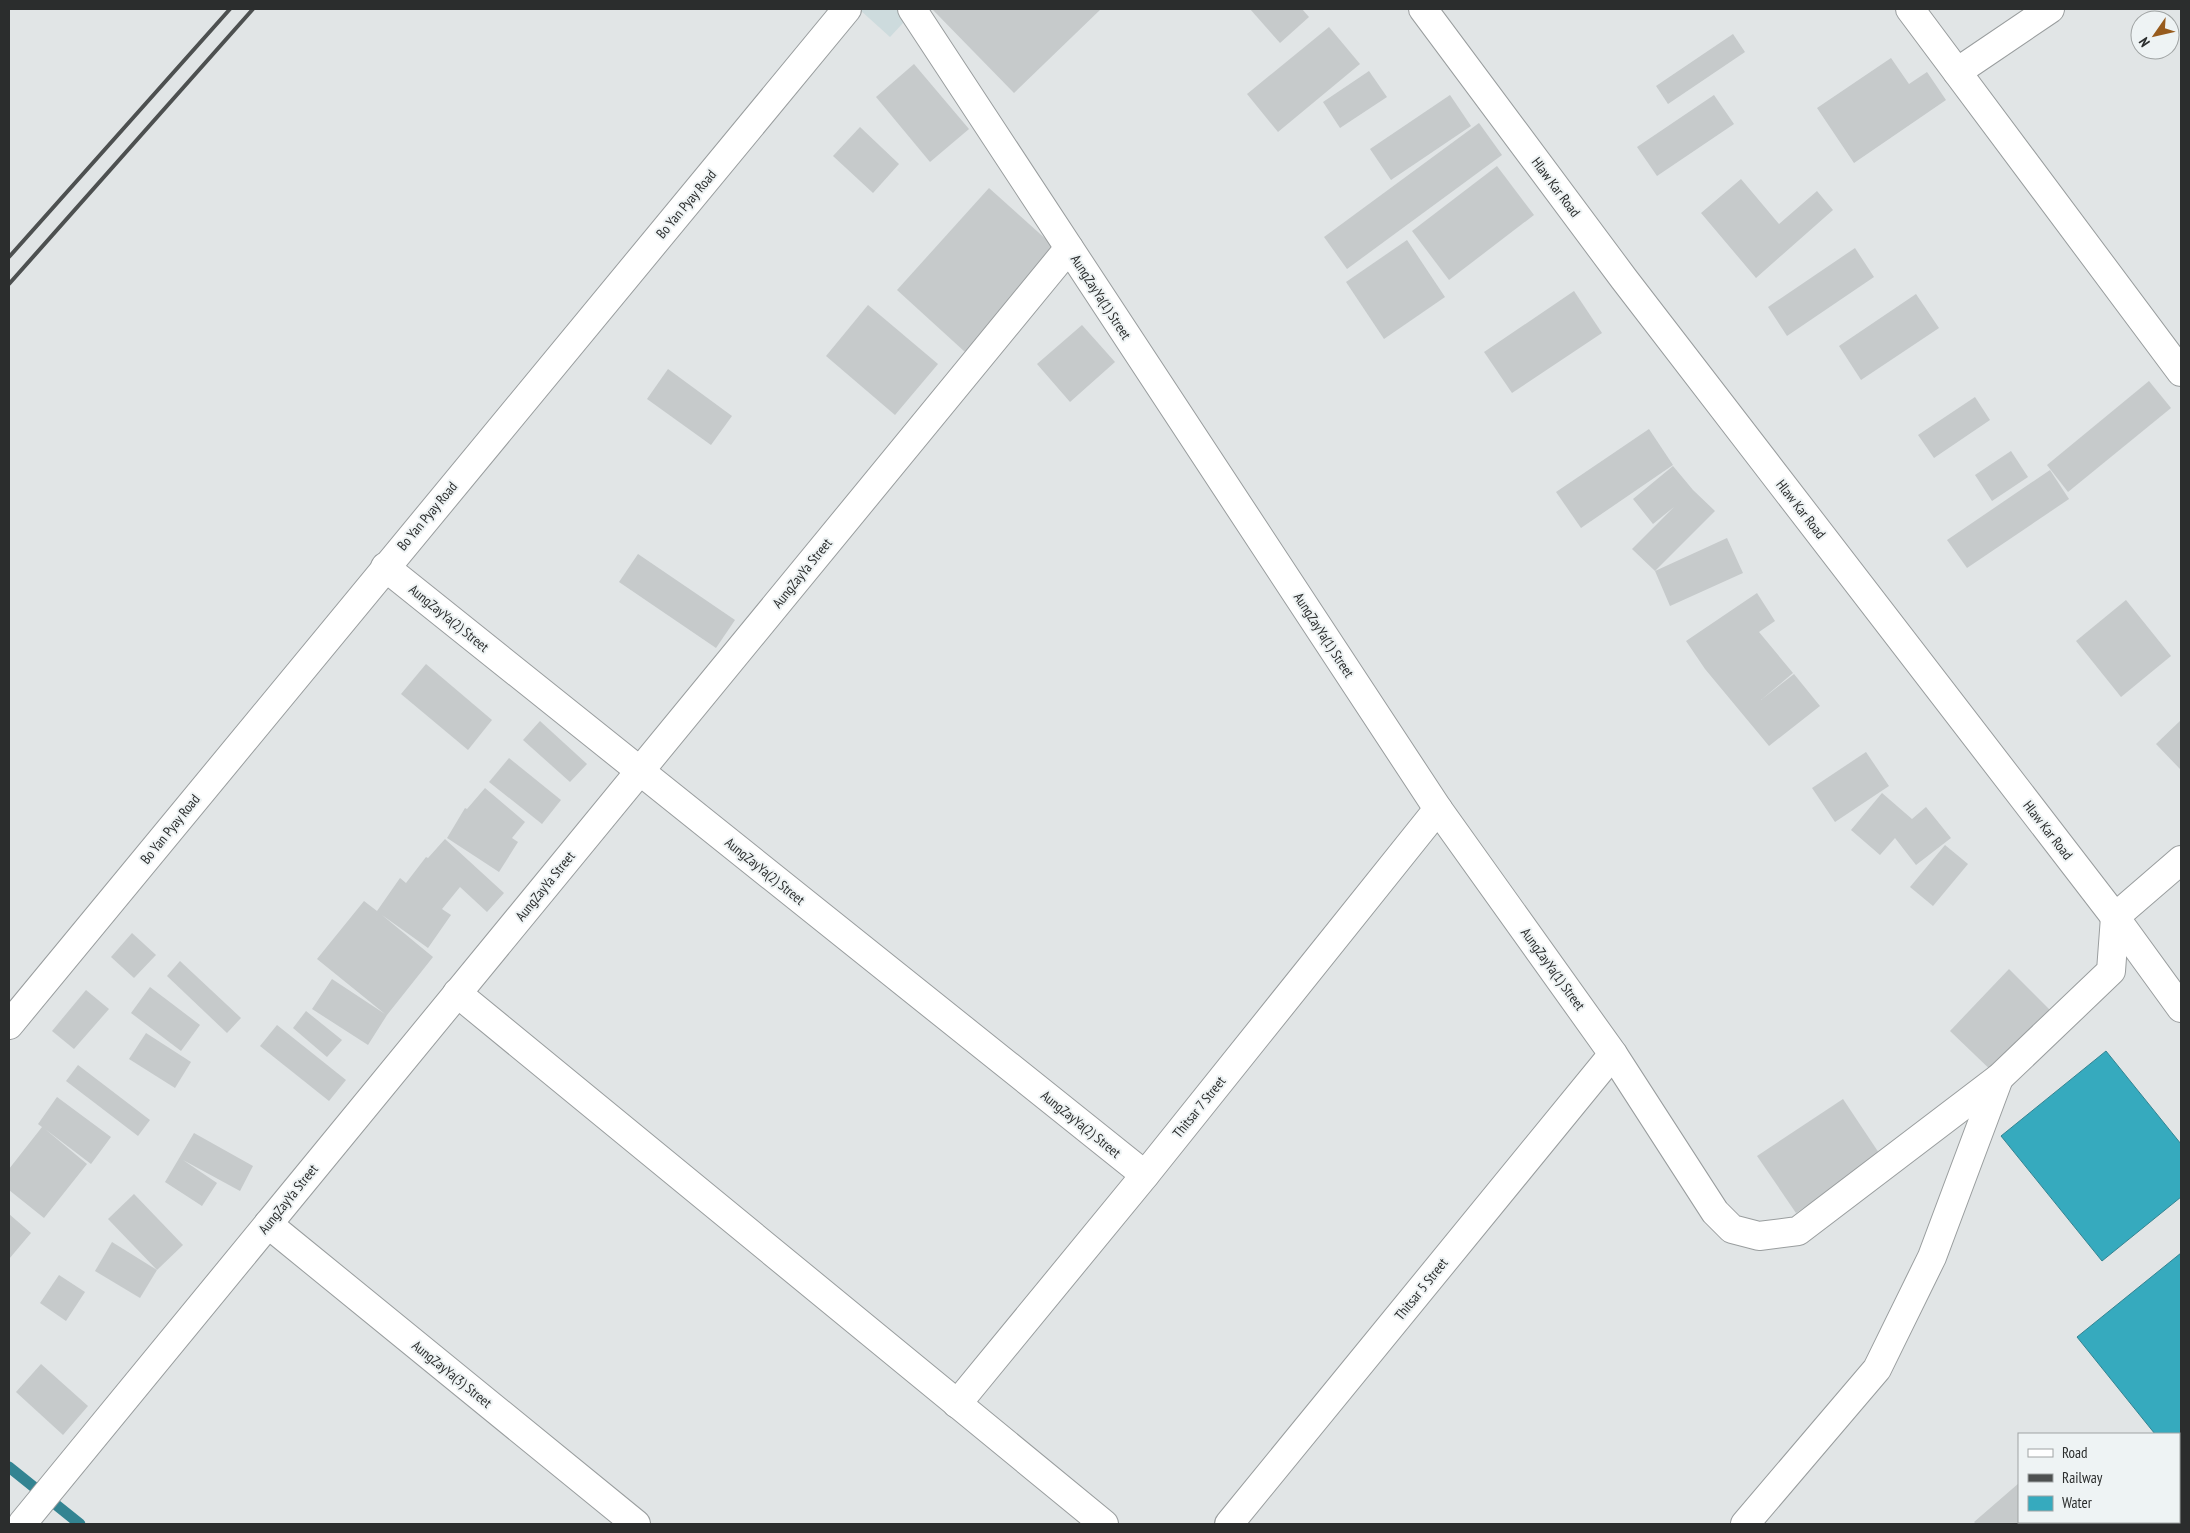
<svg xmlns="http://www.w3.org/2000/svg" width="2190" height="1533" viewBox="0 0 2190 1533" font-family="'PT Sans Narrow',sans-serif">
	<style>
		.built { fill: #cddbdd }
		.water { fill: #36aabe; stroke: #338492 }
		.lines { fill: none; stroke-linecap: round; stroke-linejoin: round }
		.stream { stroke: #338492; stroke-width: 11 }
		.building { fill: #c6cacb }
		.minor-casing { stroke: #999d9e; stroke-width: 30 }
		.minor { stroke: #fff; stroke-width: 28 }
		.rail { stroke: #4d5050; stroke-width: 4 }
		.labels { text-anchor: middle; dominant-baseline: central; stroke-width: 4; stroke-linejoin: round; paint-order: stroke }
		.street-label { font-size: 14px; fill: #2b2d2d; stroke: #eef3f4 }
	</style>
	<rect width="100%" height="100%" fill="#e1e5e6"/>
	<polygon class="built" points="859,9 916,9 890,37"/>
	<g class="water">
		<polygon points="2106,1051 2181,1144 2181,1197 2102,1261 2001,1136"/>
		<polygon points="2181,1253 2181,1467 2179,1464 2179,1434 2155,1434 2077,1337"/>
	</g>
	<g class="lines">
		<polyline class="stream" points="9,1467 80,1524"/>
	</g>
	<g class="building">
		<polygon points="932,9 1101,9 1014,93"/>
		<polygon points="1250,9 1302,9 1309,17 1280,43"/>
		<polygon points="1329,27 1360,64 1278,132 1247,94"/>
		<polygon points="1733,34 1745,52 1668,104 1656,86"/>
		<polygon points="1891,58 1909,84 1927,72 1946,100 1854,163 1817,108"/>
		<polygon points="914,64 969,129 930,162 876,97"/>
		<polygon points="1369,71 1387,97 1340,128 1323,102"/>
		<polygon points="1450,95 1471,126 1391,180 1370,149"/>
		<polygon points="1714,95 1734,124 1657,176 1637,147"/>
		<polygon points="1479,123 1502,155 1347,269 1324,237"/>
		<polygon points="860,127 899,164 873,193 833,156"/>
		<polygon points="1497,166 1534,215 1449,280 1412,231"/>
		<polygon points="1741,179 1779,224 1817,191 1833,210 1756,278 1701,213"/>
		<polygon points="989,188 1058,250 965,352 897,290"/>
		<polygon points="1407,240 1445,297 1384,339 1346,282"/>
		<polygon points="1855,248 1874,277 1787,336 1768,307"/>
		<polygon points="1574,291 1602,333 1512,393 1484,352"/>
		<polygon points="1916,294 1939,328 1861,380 1839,346"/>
		<polygon points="868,305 938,364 895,415 826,356"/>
		<polygon points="1082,325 1115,362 1070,402 1037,364"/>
		<polygon points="668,369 732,416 711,445 647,399"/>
		<polygon points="2149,381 2171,408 2068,492 2047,465"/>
		<polygon points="1975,397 1990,420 1934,458 1918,435"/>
		<polygon points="1649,429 1673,465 1581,528 1556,492"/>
		<polygon points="2011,451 2028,477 1992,501 1975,475"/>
		<polygon points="1673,466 1693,490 1715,511 1655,571 1727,538 1743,573 1670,606 1655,571 1632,549 1674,507 1653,524 1633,499"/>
		<polygon points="2050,470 2069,499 1967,568 1947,540"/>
		<polygon points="638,554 735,620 716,648 619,582"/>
		<polygon points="1757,593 1775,621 1759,632 1793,673 1761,700 1794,674 1820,706 1769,746 1705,669 1686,641"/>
		<polygon points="2126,600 2171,656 2121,697 2076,641"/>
		<polygon points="426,664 492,720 468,750 401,694"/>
		<polygon points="2181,720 2181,768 2180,769 2156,744"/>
		<polygon points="540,721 587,764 570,782 523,740"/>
		<polygon points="1866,752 1889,786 1835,822 1812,788"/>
		<polygon points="509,758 561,800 542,824 489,782"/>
		<polygon points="485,788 525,822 512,838 518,842 499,872 447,838 465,808 467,809"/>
		<polygon points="1882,793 1912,819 1926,807 1951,838 1916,865 1895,838 1880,855 1851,830"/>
		<polygon points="445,839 504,893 487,912 460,887 442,909 451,915 428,948 382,915 433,957 387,1015 368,1045 312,1009 332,979 385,1014 317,959 364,901 377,911 400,878 406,883 426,857 428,858"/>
		<polygon points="1945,845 1968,864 1933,906 1910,887"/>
		<polygon points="132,933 156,955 134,978 111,957"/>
		<polygon points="180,961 241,1018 227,1033 167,976"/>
		<polygon points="2009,969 2057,1017 1999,1078 1950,1031"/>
		<polygon points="150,987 200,1025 181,1051 131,1013"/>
		<polygon points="86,990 109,1009 74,1049 52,1031"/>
		<polygon points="306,1011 342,1040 327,1057 293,1028"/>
		<polygon points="277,1025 346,1080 329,1101 260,1046"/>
		<polygon points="146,1033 191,1062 175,1088 129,1059"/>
		<polygon points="78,1065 150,1120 138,1136 66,1081"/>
		<polygon points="57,1097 111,1137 91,1164 45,1129 87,1164 44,1218 9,1190 9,1169 42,1127 38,1124"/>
		<polygon points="1843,1099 1881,1156 1796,1213 1757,1156"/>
		<polygon points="194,1133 253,1166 240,1191 183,1160 217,1183 202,1206 165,1182"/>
		<polygon points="134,1194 183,1245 157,1270 108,1219"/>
		<polygon points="9,1214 31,1233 9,1259"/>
		<polygon points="112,1242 157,1270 140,1298 95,1271"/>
		<polygon points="59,1275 85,1292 66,1321 40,1303"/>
		<polygon points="41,1364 88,1406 63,1435 16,1392"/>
		<polygon points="2019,1483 2019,1522 2118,1522 2120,1524 1976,1524 1974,1522"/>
	</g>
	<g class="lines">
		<g class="minor-casing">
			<g id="minor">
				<polyline points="912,9 1438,809 1613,1054 1715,1212 1732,1229 1759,1236 1798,1231 1999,1078 2111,971 2115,917 2181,860"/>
				<polyline points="1423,9 1624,279 2115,917 2181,1008"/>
				<polyline points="1910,9 2181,372"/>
				<polyline points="1957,72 2050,9"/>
				<polyline points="385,567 1145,1175"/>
				<polyline points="457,993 1104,1524"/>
				<polyline points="9,1025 847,9"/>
				<polyline points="268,1224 636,1524"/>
				<polyline points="957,1404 1145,1175 1438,809"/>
				<polyline points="22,1524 1069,248"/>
				<polyline points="1229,1524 1613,1054"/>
				<polyline points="1745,1524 1877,1369 1932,1257 1999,1078"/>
			</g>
		</g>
		<use href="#minor" class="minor"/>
		<g class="rail">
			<polyline points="9,257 230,9"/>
			<polyline points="9,284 253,9"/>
		</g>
	</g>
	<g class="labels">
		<g class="street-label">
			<text transform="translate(1556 187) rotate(53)">Hlaw Kar Road</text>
			<text transform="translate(686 204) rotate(-50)">Bo Yan Pyay Road</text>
			<text transform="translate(1101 297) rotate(57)">AungZayYa(1) Street</text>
			<text transform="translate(1801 509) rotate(52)">Hlaw Kar Road</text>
			<text transform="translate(427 516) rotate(-50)">Bo Yan Pyay Road</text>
			<text transform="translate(802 573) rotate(-51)">AungZayYa Street</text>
			<text transform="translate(449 618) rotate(39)">AungZayYa(2) Street</text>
			<text transform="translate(1324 635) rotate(57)">AungZayYa(1) Street</text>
			<text transform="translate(170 829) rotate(-51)">Bo Yan Pyay Road</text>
			<text transform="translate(2048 830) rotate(52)">Hlaw Kar Road</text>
			<text transform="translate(765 871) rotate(39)">AungZayYa(2) Street</text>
			<text transform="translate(545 886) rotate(-51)">AungZayYa Street</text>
			<text transform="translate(1553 969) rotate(54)">AungZayYa(1) Street</text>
			<text transform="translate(1199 1107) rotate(-51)">Thitsar 7 Street</text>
			<text transform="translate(1081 1124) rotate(39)">AungZayYa(2) Street</text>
			<text transform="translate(288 1199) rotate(-51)">AungZayYa Street</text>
			<text transform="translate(1421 1289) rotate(-51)">Thitsar 5 Street</text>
			<text transform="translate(452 1374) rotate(39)">AungZayYa(3) Street</text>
		</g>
	</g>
	<rect width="2190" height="1533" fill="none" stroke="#2b2d2d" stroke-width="20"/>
	<rect x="2018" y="1433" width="162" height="90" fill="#eef3f4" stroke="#a0a4a4"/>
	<rect x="2028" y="1449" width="25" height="8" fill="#ffffff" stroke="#a0a4a4"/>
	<text x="2062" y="1458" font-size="15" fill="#2b2d2d">Road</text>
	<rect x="2028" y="1474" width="25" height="8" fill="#4d5050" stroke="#a0a4a4"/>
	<text x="2062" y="1483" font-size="15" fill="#2b2d2d">Railway</text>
	<rect x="2028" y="1496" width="25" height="15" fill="#36aabe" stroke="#a0a4a4"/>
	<text x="2062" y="1508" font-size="15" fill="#2b2d2d">Water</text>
	<g transform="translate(2155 35) rotate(236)"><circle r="24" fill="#eef3f4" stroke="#a0a4a4"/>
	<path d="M0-4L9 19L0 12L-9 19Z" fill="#975b1d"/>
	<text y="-8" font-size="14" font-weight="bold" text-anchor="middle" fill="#2b2d2d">N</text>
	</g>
</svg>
